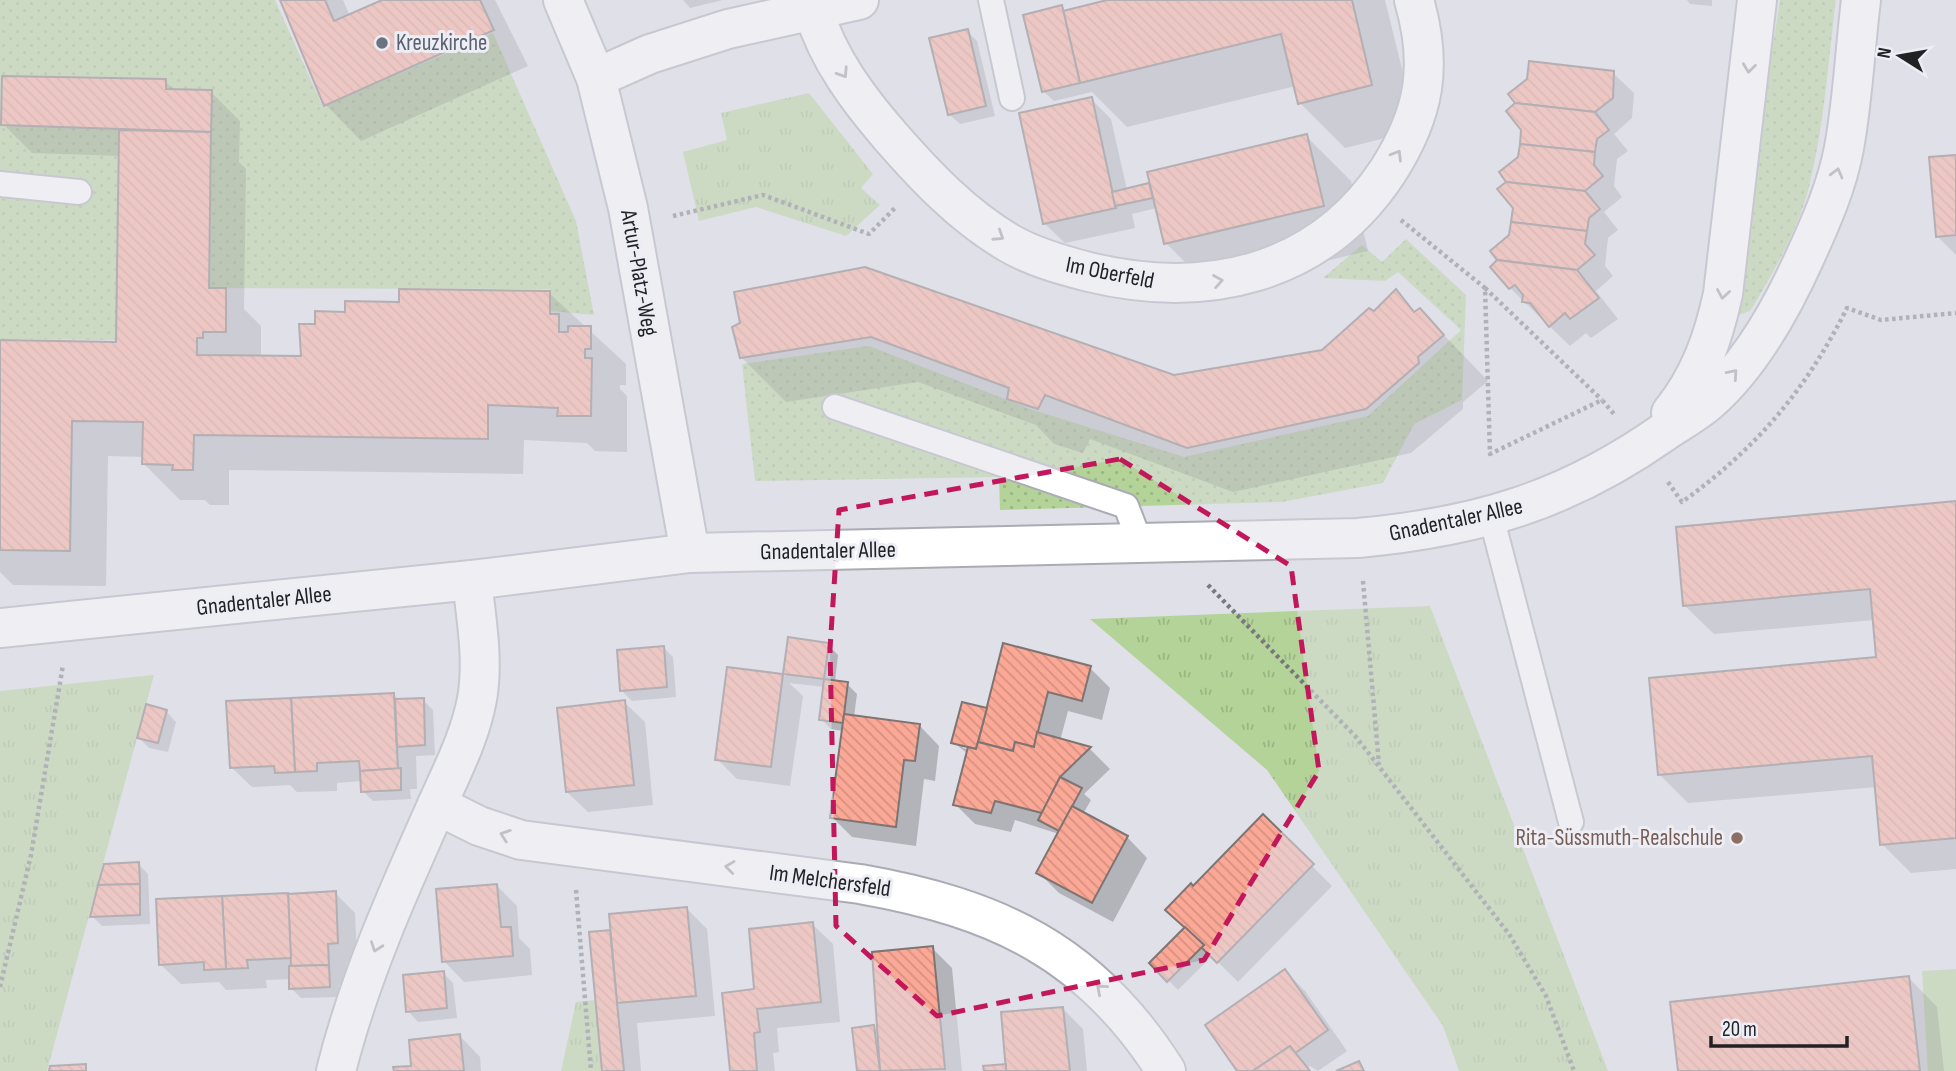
<svg xmlns="http://www.w3.org/2000/svg" width="1956" height="1071" viewBox="0 0 1956 1071" font-family="'Sofia Sans Condensed',sans-serif">
	<style>
		.grass { fill: url(#grass-dots) }
		.park { fill: url(#park-tufts) }
		.garden { fill: #b4d398 }
		.shadow { fill: #0003; fill-rule: evenodd }
		.building { fill: url(#building-back-hatch); stroke: #7e7472; stroke-width: 2 }
		.lines { fill: none; stroke-linecap: round; stroke-linejoin: round }
		.lane-casing { stroke: #ababb5; stroke-width: 28 }
		.street-casing { stroke: #ababb5; stroke-width: 42 }
		.path { stroke: #78787d; stroke-width: 4.5; stroke-dasharray: 3.5 3.5; stroke-linecap: butt }
		.lane { stroke: #fff; stroke-width: 24 }
		.street { stroke: #fff; stroke-width: 38 }
		.oneway { stroke: #9c9c9d }
		.marked { fill: none; stroke: #c2185b; stroke-width: 5; stroke-dasharray: 14 9; stroke-linejoin: round }
		.worship-dot { fill: #6b7280; stroke: #ededf6; stroke-width: 2.5 }
		.education-dot { fill: #8d6e63; stroke: #ededf6; stroke-width: 2.5 }
		.labels { text-anchor: middle; dominant-baseline: central; stroke-width: 6; stroke-linejoin: round; paint-order: stroke }
		.worship-label { font-size: 23px; fill: #5b616d; stroke: #ededf6; text-anchor: start }
		.street-label { font-size: 23px; fill: #222225; stroke: #ededf6 }
		.education-label { font-size: 23px; fill: #785e54; stroke: #ededf6; text-anchor: end }
	</style>
	<defs>
		<pattern id="grass-dots" width="8" height="8" patternUnits="userSpaceOnUse" patternTransform="scale(1.75)"><rect width="8" height="8" fill="#b4d398"/><path d="M2 2h.1M6 6h.1" fill="none" stroke="#9ab583" stroke-width="1.8" stroke-linecap="round"/></pattern>
		<pattern id="park-tufts" width="24" height="20" patternUnits="userSpaceOnUse" patternTransform="scale(1.75)"><rect width="24" height="20" fill="#b4d398"/><path d="M3 7l-1-3M5 7V3M7 7l1-3M15 17l-1-3M17 17v-4M19 17l1-3" fill="none" stroke="#9ab583"/></pattern>
		<pattern id="building-back-hatch" width="6" height="6" patternUnits="userSpaceOnUse" patternTransform="scale(1.75)"><rect width="6" height="6" fill="#fba896"/><path d="M-1 5l2 2M0 0l6 6M5-1l2 2" fill="none" stroke="#d79081"/></pattern>
	</defs>
	<rect width="100%" height="100%" fill="#e0e0e9"/>
	<g class="grass">
		<polygon points="0,0 275,0 323,107 493,33 576,221 594,315 550,311 550,289 209,288 212,130 118,129 116,340 0,339"/>
		<path d="M1780,0H1836C1828,63 1824,129 1808,191C1796,233 1773,274 1750,311L1739,315L1732,307Z"/>
		<polygon points="1406,239 1466,295 1462,400 1414,424 1383,483 1282,502 1000,510 999,477 755,481 742,364 869,346 1030,409 1184,457 1368,416 1461,330 1398,272 1385,281 1323,278 1362,245 1382,262"/>
	</g>
	<g class="park">
		<polygon points="809,93 873,174 861,188 880,205 846,236 756,207 699,221 683,152 727,140 721,113"/>
		<polygon points="1430,606 1608,1071 1459,1071 1443,1026 1267,770 1090,619"/>
		<polygon points="154,675 47,1071 0,1071 0,691"/>
		<polygon points="595,1000 602,1071 561,1071 576,1002"/>
	</g>
	<polygon class="garden" points="1956,969 1956,1071 1928,1071 1922,971"/>
	<g class="shadow">
		<polygon points="282,0 343,0 350,16 386,0 495,0 528,66 361,141 326,105"/>
		<polygon points="683,0 723,0 690,8"/>
		<polygon points="1114,0 1385,0 1417,130 1345,148 1300,103 1296,86 1127,127 1092,92 1054,101 1043,91 1061,7 1066,12"/>
		<polygon points="1687,0 1712,0 1712,6 1690,4"/>
		<polygon points="967,31 977,41 995,116 960,124 949,114"/>
		<polygon points="1613,73 1634,93 1632,118 1614,134 1628,151 1617,159 1614,186 1622,197 1604,212 1618,230 1608,238 1605,266 1613,276 1596,291 1618,319 1591,338 1586,333 1570,346 1510,288 1499,260 1511,236"/>
		<polygon points="165,81 175,91 211,92 240,121 239,162 246,169 244,309 261,326 261,357 303,358 317,326 347,313 401,303 549,293 626,364 626,385 620,385 620,389 627,396 627,452 595,451 587,443 524,440 523,474 229,470 229,505 210,505 205,500 180,500 144,464 144,457 108,456 106,586 13,585 0,572 0,342 117,344 121,156 32,153 3,124"/>
		<polygon points="1091,99 1111,119 1127,190 1149,185 1153,189 1306,136 1351,181 1368,251 1211,288 1166,243 1157,208 1132,214 1135,228 1065,243 1044,223"/>
		<polygon points="1956,157 1956,255 1937,236"/>
		<polygon points="1396,292 1416,313 1420,310 1488,381 1463,402 1463,409 1411,453 1233,492 1090,439 1083,453 1054,444 1036,425 918,382 786,402 741,357 742,324 736,294 1173,377 1322,352 1374,313"/>
		<polygon points="1956,503 1956,869 1911,873 1882,844 1877,787 1688,803 1659,774 1878,659 1874,620 1714,634 1684,605"/>
		<polygon points="790,639 828,645 838,655 835,682 847,684 857,694 854,717 919,725 939,746 935,781 924,779 916,846 852,837 832,817 843,731 831,729 821,719 825,687 789,683 803,696 790,786 737,779 717,759 729,669 785,676"/>
		<polygon points="663,647 673,657 676,697 632,701 622,691"/>
		<path d="M1090,668L1110,688L1102,720L1068,711L1060,741L1090,749L1110,769L1084,794L1091,800L1083,814L1127,837L1147,858L1113,922L1059,893L1039,873L1059,834L1015,820L1011,832L975,824L955,804L968,754L953,742L988,710ZM963,744L977,748L976,751L963,748Z"/>
		<path d="M394,695L399,701L423,700L433,710L435,755L416,756L417,789H410L411,799L373,801L363,791L362,781L337,783V791L297,792L290,785L252,787L231,767ZM370,789H380L384,792L370,793Z"/>
		<polygon points="624,702 645,722 653,805 588,812 567,792"/>
		<polygon points="166,711 176,722 168,752 149,748 139,738"/>
		<polygon points="1263,817 1332,886 1238,982 1212,956 1178,990 1151,963 1186,929 1193,888"/>
		<polygon points="138,864 148,874 150,924 102,926 92,916"/>
		<polygon points="497,886 517,906 519,938 530,949 532,975 464,982 444,961"/>
		<polygon points="335,893 355,913 357,963 347,963 349,985 339,985 339,997 301,998 291,988 291,979 266,980 267,988 226,990 219,982 181,984 160,964"/>
		<polygon points="687,909 707,929 715,1016 637,1023 641,1071 604,1071 591,934 612,932"/>
		<polygon points="812,924 833,944 840,1022 777,1028 779,1052 773,1053 775,1071 732,1071 756,991"/>
		<polygon points="932,948 952,968 962,1071 858,1071 874,1027 880,1033"/>
		<polygon points="1285,971 1305,991 1347,1051 1318,1071 1310,1066 1307,1068 1310,1071 1239,1071"/>
		<polygon points="443,973 453,983 457,1018 418,1022 408,1011"/>
		<polygon points="1908,977 1937,1007 1944,1071 1680,1071"/>
		<polygon points="1063,1009 1083,1029 1087,1071 986,1071 1007,1065"/>
		<polygon points="460,1036 480,1057 481,1071 395,1071 413,1067"/>
	</g>
	<g class="building">
		<polygon points="280,0 325,0 334,21 382,0 480,0 494,30 324,106"/>
		<polygon points="1107,0 1352,0 1372,85 1298,104 1281,34 1080,83 1063,11"/>
		<polygon points="1062,5 1080,83 1042,92 1023,15"/>
		<polygon points="968,29 986,106 948,115 929,38"/>
		<polygon points="1529,61 1614,71 1613,98 1595,112 1515,103 1508,94 1527,79"/>
		<polygon points="2,76 166,79 166,89 212,90 211,132 1,125"/>
		<polygon points="1092,97 1116,208 1043,224 1019,113"/>
		<polygon points="1515,103 1595,112 1609,130 1597,139 1595,152 1520,144 1521,130 1506,111"/>
		<polygon points="119,130 211,132 209,288 226,288 226,332 203,332 203,338 197,338 197,355 301,356 299,324 315,324 315,311 345,312 345,301 399,302 399,289 550,291 550,314 559,314 559,332 568,332 568,326 591,326 591,349 585,349 585,358 592,358 591,416 557,416 558,408 488,405 488,439 194,435 193,470 172,470 173,465 142,464 143,422 72,421 70,551 0,550 0,340 116,342"/>
		<polygon points="1307,134 1324,206 1164,244 1147,172"/>
		<polygon points="1520,144 1595,152 1594,165 1603,176 1585,191 1506,182 1499,172 1518,157"/>
		<polygon points="1956,155 1956,235 1936,237 1929,157"/>
		<polygon points="1506,182 1585,191 1600,209 1589,218 1587,231 1511,222 1513,208 1497,189"/>
		<polygon points="1149,183 1153,198 1115,206 1112,192"/>
		<polygon points="1511,222 1587,231 1585,244 1595,255 1577,270 1497,260 1490,251 1509,235"/>
		<polygon points="1497,260 1577,270 1599,298 1570,319 1565,313 1549,327 1530,303 1522,302 1523,295 1515,285 1509,289 1490,267"/>
		<polygon points="865,267 1174,375 1322,350 1369,308 1374,311 1396,289 1414,312 1420,308 1444,335 1418,357 1419,363 1366,409 1187,448 1045,395 1038,409 1007,399 1009,388 871,337 740,358 732,327 740,323 734,292"/>
		<polygon points="1956,501 1956,838 1880,845 1872,756 1658,775 1649,678 1876,657 1870,589 1683,606 1676,527"/>
		<polygon points="788,637 829,643 824,679 783,674"/>
		<polygon points="1003,643 1091,666 1082,701 1048,692 1034,747 1015,742 1013,751 978,742"/>
		<polygon points="664,646 667,687 620,691 617,650"/>
		<polygon points="727,667 783,674 771,767 715,760"/>
		<polygon points="824,679 848,682 843,723 819,720"/>
		<polygon points="394,693 398,769 360,771 359,761 317,763 317,771 295,772 291,698"/>
		<polygon points="291,698 295,772 275,773 274,766 230,768 226,701"/>
		<polygon points="424,698 425,745 397,747 395,699"/>
		<polygon points="625,700 634,785 566,792 557,708"/>
		<polygon points="962,702 987,708 976,749 951,743"/>
		<polygon points="146,704 167,710 158,743 137,738"/>
		<polygon points="844,714 920,724 915,761 904,760 896,827 830,818"/>
		<polygon points="1037,732 1091,747 1060,777 1042,813 995,801 991,813 953,805 968,747 976,749 978,742 1013,751 1015,742 1034,747"/>
		<polygon points="401,768 401,790 361,792 360,771"/>
		<polygon points="1060,777 1082,788 1059,831 1038,820"/>
		<polygon points="1072,806 1128,836 1092,903 1036,873"/>
		<polygon points="1263,814 1314,864 1217,963 1201,947 1204,945 1165,910 1191,883 1193,886"/>
		<polygon points="139,862 140,884 98,885 104,864"/>
		<polygon points="140,884 140,915 90,917 98,885"/>
		<polygon points="497,884 501,927 511,927 513,956 442,962 436,889"/>
		<polygon points="336,891 338,943 328,944 329,965 291,966 288,894"/>
		<polygon points="288,893 291,958 247,960 248,968 226,969 222,896"/>
		<polygon points="222,896 226,969 204,970 204,962 159,965 156,899"/>
		<polygon points="687,907 696,996 617,1003 609,914"/>
		<polygon points="813,922 821,1002 757,1009 760,1032 754,1033 757,1071 730,1071 722,993 754,989 749,929"/>
		<polygon points="1185,927 1204,945 1167,982 1149,963"/>
		<polygon points="610,930 617,1003 624,1071 602,1071 589,932"/>
		<polygon points="933,946 945,1069 880,1071 872,952"/>
		<polygon points="329,965 330,987 289,989 289,966"/>
		<polygon points="1285,969 1328,1030 1295,1053 1290,1046 1253,1071 1237,1071 1205,1025"/>
		<polygon points="444,971 447,1008 406,1012 403,975"/>
		<polygon points="1909,976 1920,1071 1678,1071 1670,1002"/>
		<polygon points="1063,1007 1070,1071 1006,1071 1001,1012"/>
		<polygon points="874,1025 880,1071 857,1071 852,1028"/>
		<polygon points="460,1034 464,1071 394,1071 393,1067 411,1066 409,1040"/>
		<polygon points="1290,1046 1310,1071 1254,1071 1254,1070"/>
		<polygon points="1359,1061 1364,1071 1336,1071"/>
		<polygon points="86,1064 86,1071 49,1071 50,1066"/>
		<polygon points="1006,1064 1006,1071 984,1071 983,1066"/>
	</g>
	<g class="lines">
		<g class="lane-casing">
			<g id="lane">
				<polyline points="991,0 1012,98"/>
				<polyline points="0,184 79,192"/>
				<polyline points="835,407 1126,506 1141,545"/>
				<polyline points="1491,516 1571,822"/>
			</g>
		</g>
		<g class="street-casing">
			<g id="street">
				<polyline points="563,0 596,78 628,208 690,553"/>
				<path d="M814,12C828,59 859,100 891,137C926,177 963,216 1009,243C1033,257 1061,265 1089,272C1205,300 1319,276 1388,171C1425,113 1433,66 1414,0"/>
				<polyline points="596,78 650,54 728,29 859,0"/>
				<path d="M1671,413C1700,377 1713,339 1723,294L1757,0"/>
				<path d="M0,628L472,580L690,553L1358,538C1477,527 1566,501 1664,432C1679,422 1695,413 1708,402C1751,365 1782,308 1805,257C1821,222 1837,186 1844,148C1853,99 1855,49 1861,0"/>
				<path d="M437,805C452,771 470,737 477,699C484,660 476,618 472,580"/>
				<path d="M336,1071C359,979 398,892 437,805L479,826L521,840L860,884C996,908 1090,951 1166,1071"/>
			</g>
		</g>
		<g class="path">
			<polyline points="673,216 763,195 869,234 896,207"/>
			<polyline points="1401,220 1485,288 1490,454 1602,400 1614,414"/>
			<polyline points="1485,288 1602,400"/>
			<path d="M1668,482L1682,502C1757,448 1806,390 1847,308L1881,320L1956,313"/>
			<polyline points="1363,581 1379,765"/>
			<polyline points="1208,585 1356,737 1509,934 1546,996 1574,1071"/>
			<polyline points="576,890 591,1071"/>
			<polyline points="0,987 31,855 63,665"/>
		</g>
		<use href="#lane" class="lane"/>
		<use href="#street" class="street"/>
	</g>
	<defs><path id="oneway-chevron" d="M-2-3.5L2.5 0L-2 3.5" fill="none" stroke-width="1.6" stroke-linecap="round" stroke-linejoin="round" transform="scale(1.75)"/></defs>
	<g class="oneway">
		<use href="#oneway-chevron" transform="translate(1749 68) rotate(97)"/>
		<use href="#oneway-chevron" transform="translate(843 73) rotate(57)"/>
		<use href="#oneway-chevron" transform="translate(1397 155) rotate(-59)"/>
		<use href="#oneway-chevron" transform="translate(1837 173) rotate(-75)"/>
		<use href="#oneway-chevron" transform="translate(999 236) rotate(33)"/>
		<use href="#oneway-chevron" transform="translate(1218 281) rotate(-10)"/>
		<use href="#oneway-chevron" transform="translate(1723 294) rotate(99)"/>
		<use href="#oneway-chevron" transform="translate(1733 374) rotate(-49)"/>
		<use href="#oneway-chevron" transform="translate(505 835) rotate(-161)"/>
		<use href="#oneway-chevron" transform="translate(730 867) rotate(-173)"/>
		<use href="#oneway-chevron" transform="translate(376 947) rotate(110)"/>
		<use href="#oneway-chevron" transform="translate(1101 989) rotate(-139)"/>
	</g>
	<path d="M0 0H1956V1071H0ZM1120,459L1291,566L1319,771L1204,960L937,1016L836,926L830,649L839,510Z" fill="#e0e0e9" fill-opacity=".55" fill-rule="evenodd"/>
	<path class="marked" d="M1120,459L1291,566L1319,771L1204,960L937,1016L836,926L830,649L839,510Z"/>
	<circle class="worship-dot" cx="382" cy="43" r="7"/>
	<circle class="education-dot" cx="1737" cy="838" r="7"/>
	<g class="labels">
		<g class="worship-label">
			<text x="396" y="43">Kreuzkirche</text>
		</g>
		<g class="street-label">
			<text transform="translate(639 273) rotate(80)">Artur-Platz-Weg</text>
			<text transform="translate(1110 273) rotate(11)">Im Oberfeld</text>
			<text transform="translate(1456 520) rotate(-12)">Gnadentaler Allee</text>
			<text transform="translate(828 551) rotate(-1)">Gnadentaler Allee</text>
			<text transform="translate(264 601) rotate(-6)">Gnadentaler Allee</text>
			<text transform="translate(830 881) rotate(8)">Im Melchersfeld</text>
		</g>
		<g class="education-label">
			<text x="1723" y="838">Rita-Süssmuth-Realschule</text>
		</g>
	</g>
	<g transform="translate(1900 56) rotate(281)" stroke="#ededf6" stroke-width="5" paint-order="stroke">
	<path d="M0-5L12 26L0 18L-12 26Z" fill="#222225"/>
	<text y="-10" font-size="19" font-weight="bold" text-anchor="middle" fill="#222225">N</text>
	</g>
	<path d="M1711 1036v10h136v-10" fill="none" stroke="#222225" stroke-width="3.5"/>
	<text x="1722" y="1036" font-size="21" fill="#222225" stroke="#ededf6" stroke-width="5" paint-order="stroke">20 m</text>
</svg>
